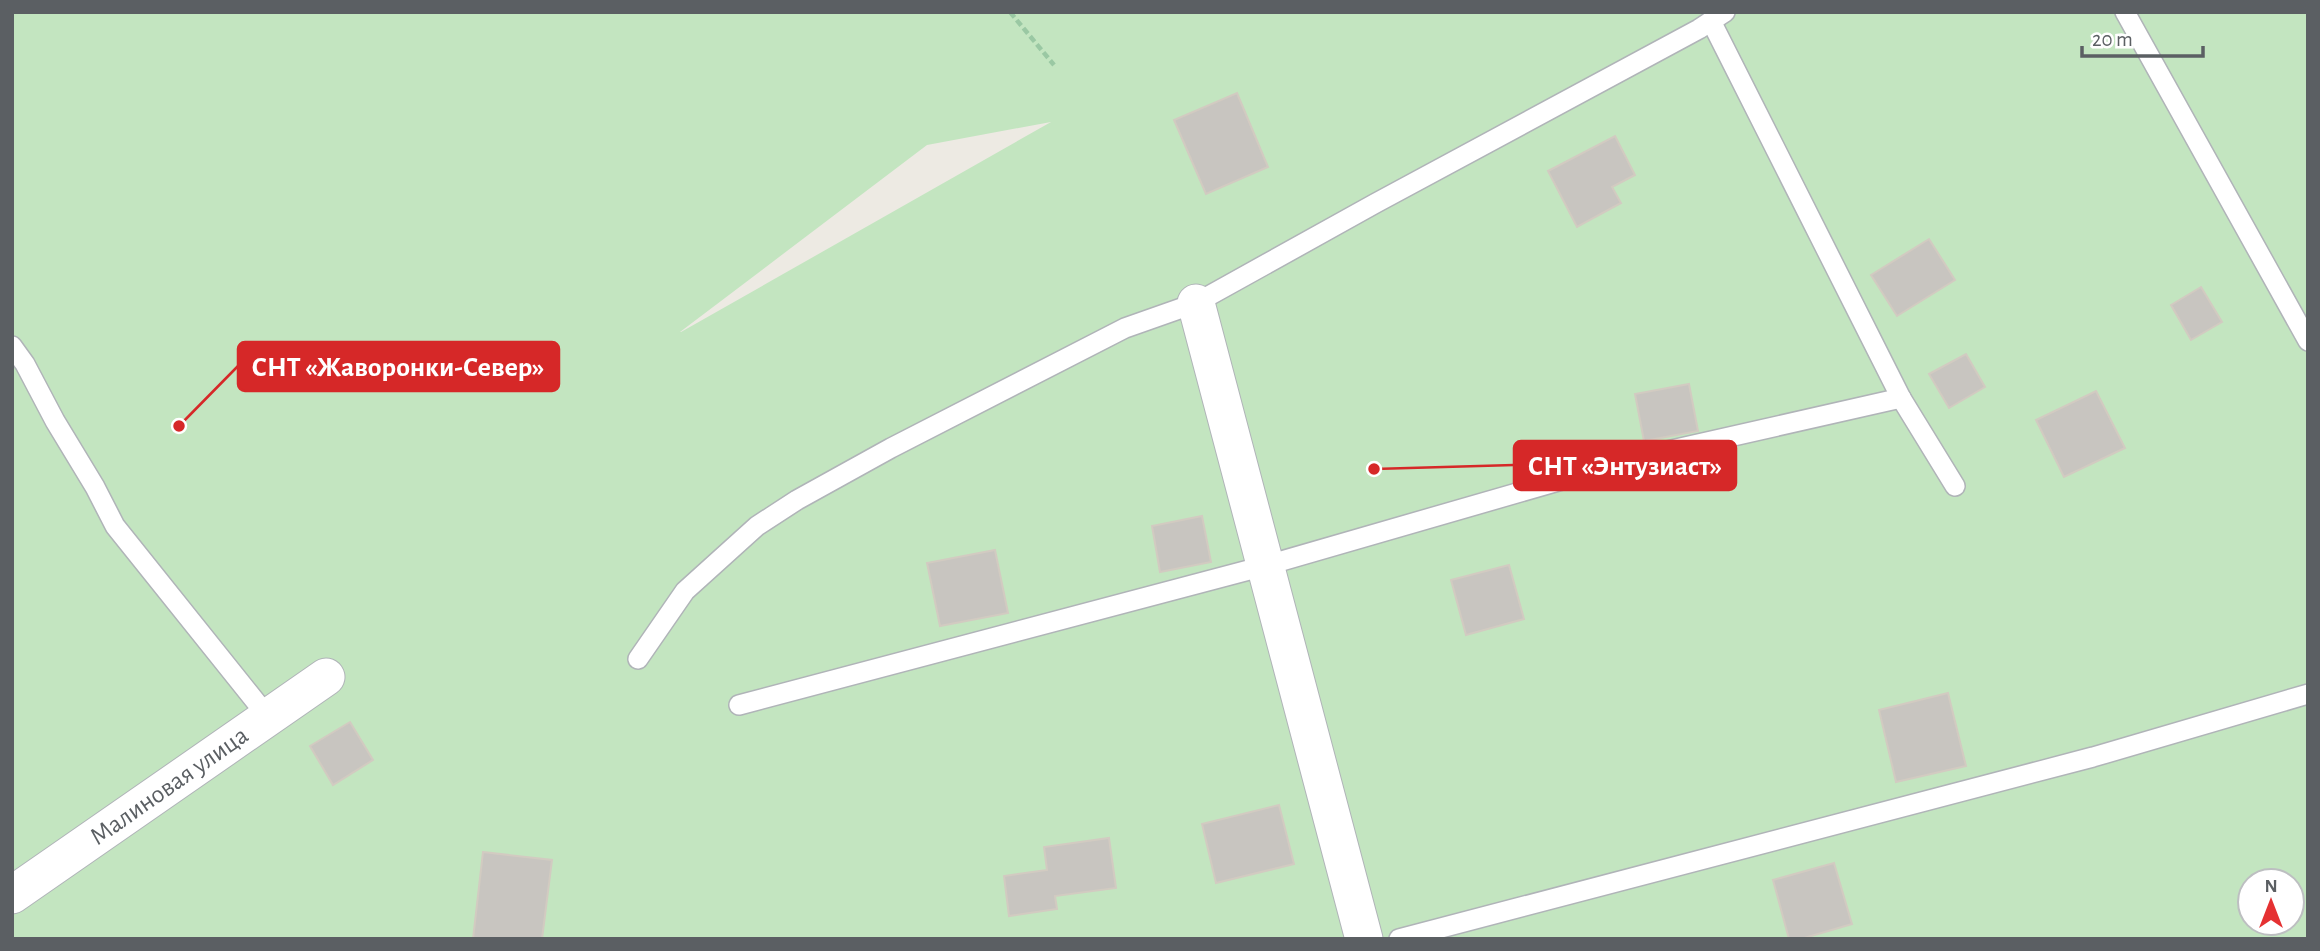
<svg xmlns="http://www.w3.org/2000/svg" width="2320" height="951" viewBox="0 0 2320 951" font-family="'Alegreya Sans',sans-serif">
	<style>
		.green { fill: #c3e5c0; fill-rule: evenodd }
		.building { fill: #c8c5c0; stroke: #d2cbc1; stroke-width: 2 }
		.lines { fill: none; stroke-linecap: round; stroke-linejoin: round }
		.lane-casing { stroke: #b0b4b8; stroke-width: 22 }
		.street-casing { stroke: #b0b4b8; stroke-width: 39 }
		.path { stroke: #9ac8a3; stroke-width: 4.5; stroke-dasharray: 7 3.5; stroke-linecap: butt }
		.lane { stroke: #fff; stroke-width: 19 }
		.street { stroke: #fff; stroke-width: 37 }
		.labels { text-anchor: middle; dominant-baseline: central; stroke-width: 7; stroke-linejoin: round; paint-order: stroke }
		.street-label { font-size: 26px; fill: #5b5f63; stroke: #fff }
		.leader { fill: none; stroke: #d62828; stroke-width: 2.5 }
		.callout-dot { fill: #d62828; stroke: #fff; stroke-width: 2.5 }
		.callout { fill: #d62828; stroke: #d62828; stroke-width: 2.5 }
		.callout-label { font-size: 28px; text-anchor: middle; font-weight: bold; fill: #fff }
	</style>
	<rect width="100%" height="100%" fill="#edeae3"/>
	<path class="green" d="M12,12H2308V939H12ZM1051,122L681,332H680L927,145ZM2250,881H2292V923H2250Z"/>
	<g class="building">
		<polygon points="1237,93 1268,167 1206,194 1174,120"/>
		<polygon points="1615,136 1635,175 1612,187 1621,203 1577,227 1548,171"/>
		<polygon points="1929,239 1955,280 1897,316 1871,275"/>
		<polygon points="2201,287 2222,322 2191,340 2171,305"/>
		<polygon points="1966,354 1985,387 1949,408 1929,374"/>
		<polygon points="1689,384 1698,431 1644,441 1635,394"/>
		<polygon points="2096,391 2125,448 2064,477 2036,420"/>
		<polygon points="1202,516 1211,562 1160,572 1152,526"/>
		<polygon points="995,550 1008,613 940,626 927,563"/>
		<polygon points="1509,565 1524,619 1466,635 1451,580"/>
		<polygon points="1948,693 1966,766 1896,782 1879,710"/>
		<polygon points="350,722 373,760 333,785 310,746"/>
		<polygon points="1279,805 1294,864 1216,883 1202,824"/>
		<polygon points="1109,838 1116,888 1055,896 1057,909 1009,916 1004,876 1047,870 1044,847"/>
		<polygon points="483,852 552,860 542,939 473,939"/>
		<polygon points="1834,863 1852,924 1801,939 1789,939 1773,880"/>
	</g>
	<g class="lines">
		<g class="lane-casing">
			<g id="lane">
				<polyline points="2125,12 2308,341"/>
				<polyline points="1711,21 1901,398 1955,486"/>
				<polyline points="12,346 25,364 55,421 95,487 115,526 268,717"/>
				<polyline points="638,659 685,591 757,526 797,500 891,448 1125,328 1196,303 1376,203 1699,29 1725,12"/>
				<polyline points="739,705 1264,566 1645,456 1901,398"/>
				<polyline points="1399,939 2093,757 2308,694"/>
			</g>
		</g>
		<g class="street-casing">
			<g id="street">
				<polyline points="1196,303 1364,939"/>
				<polyline points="12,895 326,677"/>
			</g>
		</g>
		<polyline class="path" points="1010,12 1054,65"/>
		<use href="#lane" class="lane"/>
		<use href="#street" class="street"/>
	</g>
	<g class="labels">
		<g class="street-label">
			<text transform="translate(169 786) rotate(-35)">Малиновая улица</text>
		</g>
	</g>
	<path class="leader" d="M179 426L238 366M1374 469L1514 465"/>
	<g class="callout-dot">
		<circle cx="179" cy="426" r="7"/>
		<circle cx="1374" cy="469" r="7"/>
	</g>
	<g class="callout">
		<rect x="238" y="342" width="321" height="49" rx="7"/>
		<rect x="1514" y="441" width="222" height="49" rx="7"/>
	</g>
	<g class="callout-label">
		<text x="398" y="376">СНТ «Жаворонки-Север»</text>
		<text x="1625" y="475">СНТ «Энтузиаст»</text>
	</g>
	<rect width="2320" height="951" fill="none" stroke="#5b5f63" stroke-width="28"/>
	<g transform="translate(2271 902)"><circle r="33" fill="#ffffff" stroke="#bdbfc1" stroke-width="2"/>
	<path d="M0-5L12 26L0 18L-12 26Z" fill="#e53132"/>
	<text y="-10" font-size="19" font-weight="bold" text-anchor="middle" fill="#5b5f63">N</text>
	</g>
	<path d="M2082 46v10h121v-10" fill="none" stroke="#5b5f63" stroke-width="3.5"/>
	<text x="2092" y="46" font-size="21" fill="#5b5f63" stroke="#ffffff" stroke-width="5" paint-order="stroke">20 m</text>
</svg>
